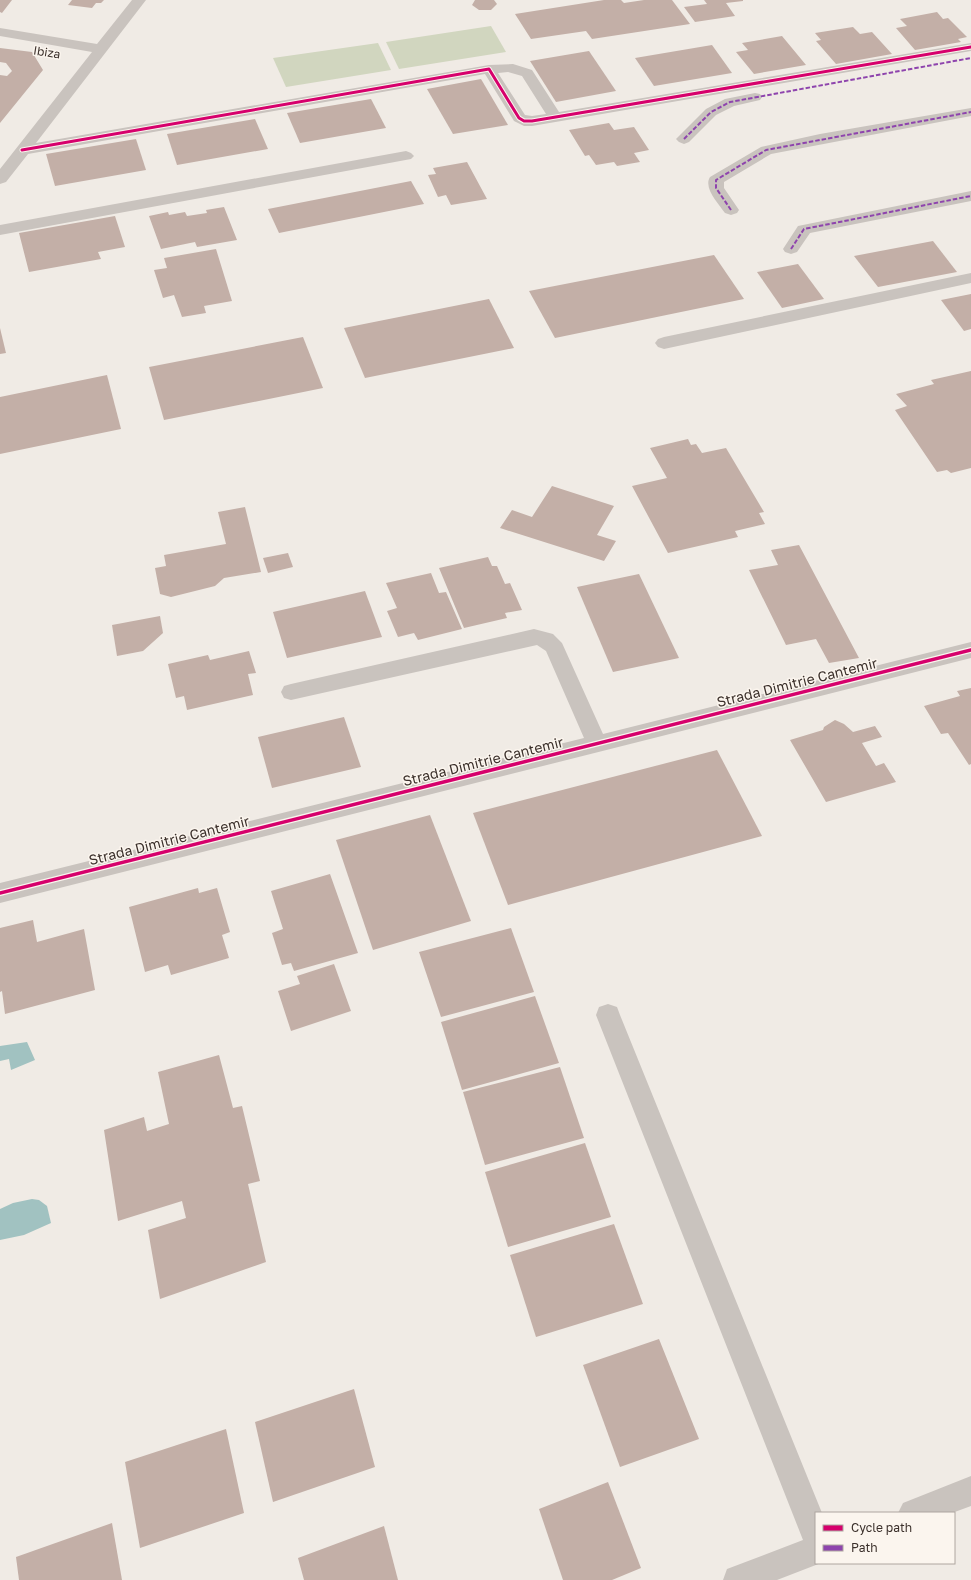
<svg xmlns="http://www.w3.org/2000/svg" width="971" height="1580" viewBox="0 0 971 1580" font-family="'Golos Text',sans-serif">
	<style>
		.green { fill: #d1d6bf }
		.water { fill: #a1c2c1 }
		.building { fill: #c3afa7 }
		.lines { fill: none; stroke-linecap: round; stroke-linejoin: round }
		.minor { fill: #c9c3be; fill-rule: evenodd }
		.quiet { stroke: #8e44ad; stroke-width: 2; stroke-dasharray: 4.5 2; stroke-linecap: butt }
		.cycleway-far1-casing { stroke: #fbf5ee; stroke-width: 5 }
		.cycleway-casing { stroke: #fbf5ee; stroke-width: 6 }
		.cycleway-far1 { stroke: #d6006c; stroke-width: 3 }
		.cycleway { stroke: #d6006c; stroke-width: 3.5 }
		.labels { text-anchor: middle; dominant-baseline: central; stroke-width: 3; stroke-linejoin: round; paint-order: stroke }
		.far-street-label { font-size: 12px; fill: #3b302b; stroke: #fbf5ee }
		.street-label { font-size: 14px; fill: #3b302b; stroke: #fbf5ee }
	</style>
	<rect width="100%" height="100%" fill="#f0ebe5"/>
	<g class="green">
		<polygon points="491,26 506,52 399,69 386,42"/>
		<polygon points="378,43 391,70 286,87 273,58"/>
	</g>
	<g class="water">
		<polygon points="27,1042 35,1060 11,1070 9,1059 0,1061 0,1046"/>
		<polygon points="32,1199 39,1200 47,1206 51,1223 24,1235 0,1240 0,1209 13,1203"/>
	</g>
	<g class="building">
		<polygon points="0,0 12,0 2,13 0,12"/>
		<polygon points="72,0 104,0 101,3 96,3 92,8 68,5"/>
		<polygon points="475,0 494,0 497,4 491,10 479,10 472,5"/>
		<polygon points="604,0 621,0 624,3 644,0 672,0 690,24 592,39 586,31 531,39 515,14"/>
		<polygon points="704,0 743,0 743,1 726,3 735,16 695,22 684,7 707,4"/>
		<polygon points="937,12 943,19 948,18 967,37 958,39 961,42 915,50 896,28 907,26 900,19"/>
		<polygon points="853,27 860,34 872,32 892,54 836,64 816,41 821,40 815,33"/>
		<polygon points="782,36 806,65 754,74 736,52 748,50 742,43"/>
		<polygon points="712,45 732,73 654,86 635,58"/>
		<polygon points="0,48 32,52 43,70 0,123 0,75 7,76 12,71 6,63 0,62"/>
		<polygon points="589,51 616,91 556,102 530,61"/>
		<polygon points="481,79 508,125 453,134 427,89"/>
		<polygon points="371,99 386,128 300,143 287,113"/>
		<polygon points="255,119 268,149 177,165 167,134"/>
		<polygon points="609,123 614,130 634,127 649,150 634,153 640,162 617,166 614,162 596,165 589,155 585,156 569,130"/>
		<polygon points="136,139 146,170 55,186 46,154"/>
		<polygon points="467,162 487,199 451,205 446,195 438,197 428,175 436,174 433,168"/>
		<polygon points="411,181 424,204 279,233 268,209"/>
		<polygon points="224,207 237,240 197,247 195,242 161,249 149,216 168,212 169,215 185,212 187,216 207,213 206,210"/>
		<polygon points="115,216 125,247 98,252 101,259 29,272 19,233"/>
		<polygon points="933,241 957,272 878,287 854,256"/>
		<polygon points="216,249 232,301 204,306 206,313 182,317 174,295 163,298 154,270 167,268 164,258"/>
		<polygon points="714,255 744,299 555,338 529,291"/>
		<polygon points="798,264 824,299 782,308 757,272"/>
		<polygon points="971,294 971,329 964,331 941,300"/>
		<polygon points="489,299 514,348 365,378 344,328"/>
		<polygon points="0,328 6,353 0,354"/>
		<polygon points="303,337 323,388 164,420 149,367"/>
		<polygon points="971,371 971,468 951,473 947,470 937,472 895,410 907,406 896,394 934,384 931,380"/>
		<polygon points="107,375 121,429 0,454 0,397"/>
		<polygon points="688,439 691,445 696,444 702,453 726,448 764,512 759,513 765,524 735,531 738,537 668,553 632,486 667,478 650,448"/>
		<polygon points="552,486 614,506 597,535 616,541 604,561 500,528 512,510 532,517"/>
		<polygon points="245,507 261,572 224,578 215,586 171,597 160,594 155,568 166,566 164,555 226,544 218,512"/>
		<polygon points="799,545 859,658 829,663 816,639 786,645 749,570 778,565 771,550"/>
		<polygon points="288,553 293,567 268,573 263,558"/>
		<polygon points="488,557 492,566 497,566 505,584 510,583 522,610 505,613 507,618 464,628 439,568"/>
		<polygon points="431,573 439,593 446,592 462,629 418,640 414,633 398,637 387,611 397,608 386,583"/>
		<polygon points="639,574 679,658 613,672 577,587"/>
		<polygon points="365,591 382,637 287,658 273,612"/>
		<polygon points="160,616 163,633 143,651 117,656 112,625"/>
		<polygon points="249,651 256,673 248,674 253,695 187,710 184,696 176,698 168,664 208,655 210,660"/>
		<polygon points="971,688 971,764 969,765 948,733 941,734 924,706 960,696 957,691"/>
		<polygon points="344,717 361,767 272,788 258,737"/>
		<polygon points="835,720 844,724 853,732 875,726 882,737 862,743 876,766 884,763 896,782 826,802 790,740 823,730 824,727"/>
		<polygon points="717,750 762,836 508,905 473,813"/>
		<polygon points="430,815 471,921 373,950 336,840"/>
		<polygon points="330,874 358,953 294,971 291,963 282,965 272,933 283,929 271,891"/>
		<polygon points="198,888 199,893 217,888 230,932 222,935 229,958 171,975 168,965 145,972 129,907"/>
		<polygon points="33,920 37,942 84,929 95,990 5,1014 2,991 0,992 0,928"/>
		<polygon points="511,928 534,992 441,1017 419,952"/>
		<polygon points="334,964 351,1011 291,1031 278,991 300,984 297,976"/>
		<polygon points="535,996 559,1063 462,1090 441,1022"/>
		<polygon points="219,1055 233,1108 242,1106 260,1181 248,1184 266,1262 160,1299 148,1230 186,1218 182,1201 118,1221 104,1130 144,1117 147,1131 169,1124 158,1072"/>
		<polygon points="560,1067 584,1138 485,1165 463,1092"/>
		<polygon points="585,1143 611,1217 508,1247 485,1172"/>
		<polygon points="614,1224 643,1304 536,1337 510,1255"/>
		<polygon points="659,1339 699,1439 620,1467 583,1365"/>
		<polygon points="354,1389 375,1467 273,1502 255,1422"/>
		<polygon points="226,1429 244,1513 140,1548 125,1462"/>
		<polygon points="608,1482 641,1568 612,1580 563,1580 539,1509"/>
		<polygon points="112,1523 122,1580 19,1580 16,1557"/>
		<polygon points="384,1526 398,1580 304,1580 298,1558"/>
	</g>
	<g class="lines">
		<g class="minor">
			<path d="M132,0H146L36,143L489,65L513,64L532,70L559,112L971,43V51L532,126H524L514,121L485,74L28,154L6,182L0,184V169L92,52L0,36V28L97,44ZM508,72L522,76L546,114L532,116L525,115L498,73Z"/>
			<polygon points="755,93 760,94 762,97 760,100 734,106 716,115 689,142 684,144 679,142 676,139 706,109 725,99"/>
			<path d="M971,108V116L771,154L724,182V188L739,210L737,213L731,215L725,213C719,204 703,188 710,177L761,147L820,134Z"/>
			<polygon points="406,151 411,153 414,156 411,159 0,235 0,225"/>
			<polygon points="971,191 971,201 810,233 797,252 791,254 785,252 783,249 798,226"/>
			<polygon points="971,273 971,283 664,349 658,347 655,343 658,339 664,337"/>
			<polygon points="534,629 553,634 562,643 603,734 971,642 971,658 0,903 0,883 584,738 546,651 537,645 291,700 284,698 281,692 284,686 291,684"/>
			<polygon points="608,1004 617,1007 620,1015 822,1513 816,1513 816,1563 821,1563 777,1580 723,1580 727,1569 803,1540 596,1015 599,1007"/>
			<polygon points="971,1476 971,1506 952,1513 898,1513 903,1503"/>
		</g>
		<g class="quiet">
			<polyline points="684,139 711,112 730,102 971,58"/>
			<polyline points="731,210 716,188 716,180 766,150 971,112"/>
			<polyline points="791,249 804,229 971,196"/>
		</g>
		<g class="cycleway-far1-casing">
			<polyline id="cycleway-far1" points="22,150 489,69 519,118 524,121 532,121 971,47"/>
		</g>
		<g class="cycleway-casing">
			<polyline id="cycleway" points="0,893 971,650"/>
		</g>
		<use href="#cycleway-far1" class="cycleway-far1"/>
		<use href="#cycleway" class="cycleway"/>
	</g>
	<g class="labels">
		<g class="far-street-label">
			<text transform="translate(47 52) rotate(9)">Ibiza</text>
		</g>
		<g class="street-label">
			<text transform="translate(797 682) rotate(-14)">Strada Dimitrie Cantemir</text>
			<text transform="translate(483 761) rotate(-14)">Strada Dimitrie Cantemir</text>
			<text transform="translate(169 840) rotate(-14)">Strada Dimitrie Cantemir</text>
		</g>
	</g>
	<rect x="815" y="1512" width="140" height="52" fill="#fbf5ee" stroke="#aea6a0"/>
	<rect x="823" y="1525" width="20" height="6" fill="#d6006c" stroke="#aea6a0"/>
	<text x="851" y="1532" font-size="12" fill="#3b302b">Cycle path</text>
	<rect x="823" y="1545" width="20" height="6" fill="#8e44ad" stroke="#aea6a0"/>
	<text x="851" y="1552" font-size="12" fill="#3b302b">Path</text>
</svg>
